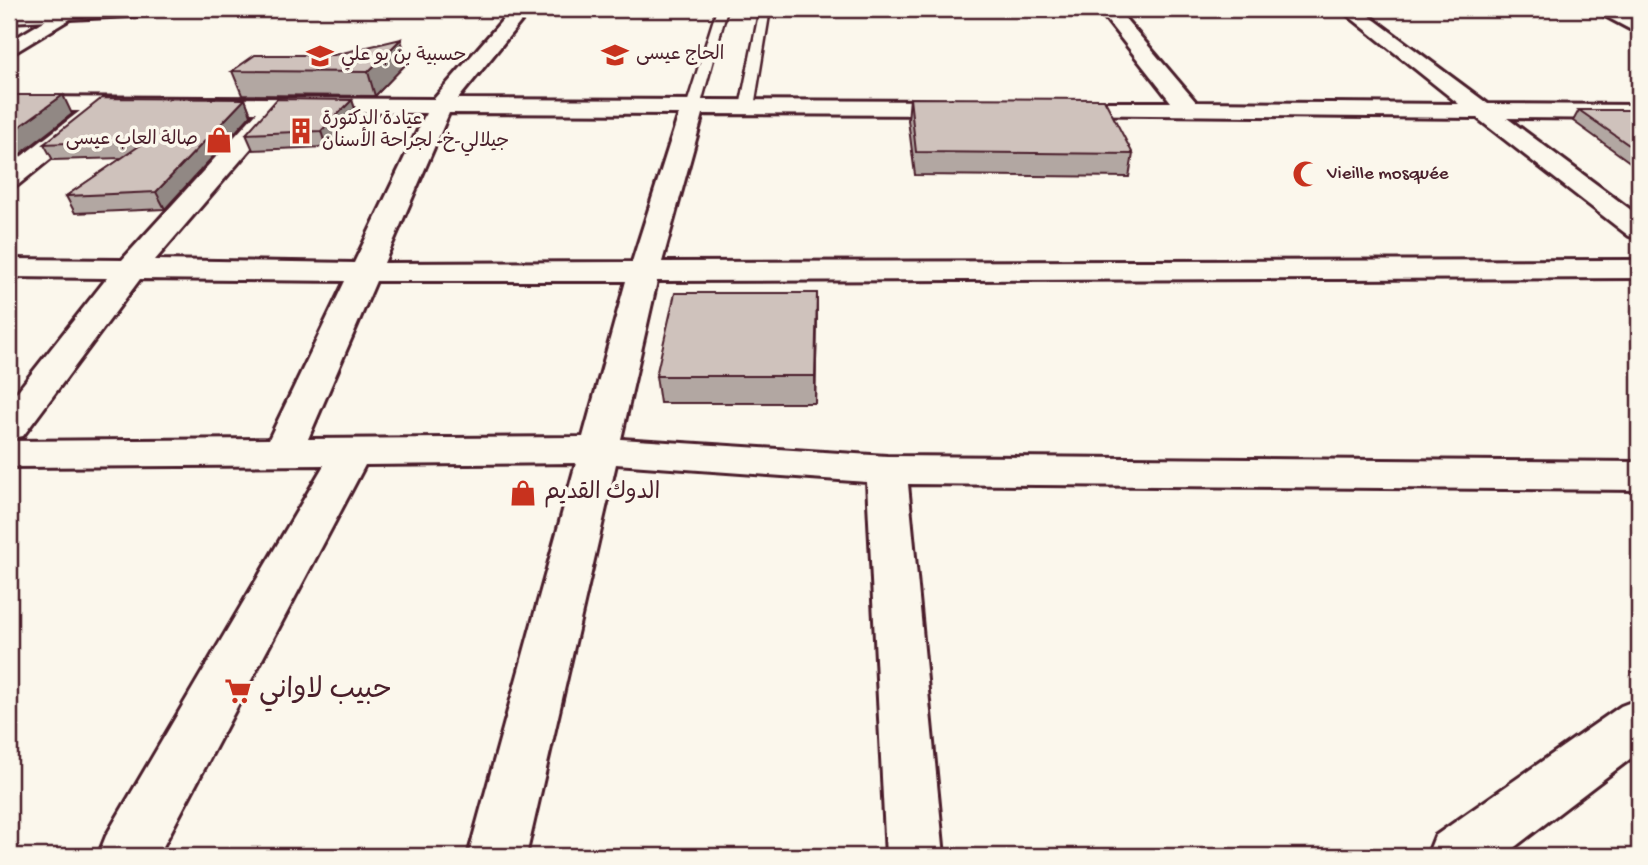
<svg xmlns="http://www.w3.org/2000/svg" width="1648" height="865" viewBox="0 0 1648 865" font-family="'Gochi Hand','Playpen Sans Arabic',sans-serif">
	<style>
		.lines { fill: none; stroke-linecap: round; stroke-linejoin: round }
		.service-casing { stroke: #4a1f2b; stroke-width: 5 }
		.minor-casing { stroke: #4a1f2b; stroke-width: 6 }
		.tertiary-casing { stroke: #4a1f2b; stroke-width: 6 }
		.service { fill: #fbf7ec; fill-rule: evenodd }
		.minor { fill: #fbf7ec; fill-rule: evenodd }
		.tertiary { fill: #fbf7ec; fill-rule: evenodd }
		.wall { fill: #b2a7a2; stroke: #4a1f2b; stroke-width: 2 }
		.shaded-wall { fill: #918884; stroke: #4a1f2b; stroke-width: 2 }
		.building { fill: #cfc2bc; stroke: #4a1f2b; stroke-width: 2 }
		.labels { text-anchor: middle; dominant-baseline: central; stroke-width: 7; stroke-linejoin: round; paint-order: stroke }
		.far-poi-label { font-size: 19px; fill: #4a1f2b; stroke: #fbf7ec; text-anchor: start }
		.poi-label { font-size: 23px; fill: #4a1f2b; stroke: #fbf7ec; text-anchor: start }
		.near-poi-label { font-size: 28px; fill: #4a1f2b; stroke: #fbf7ec; text-anchor: start }
	</style>
	<rect width="100%" height="100%" fill="#fbf7ec"/>
	<filter id="ink" filterUnits="userSpaceOnUse"><feTurbulence type="fractalNoise" baseFrequency=".0143" numOctaves="2"/><feDisplacementMap in="SourceGraphic" scale="14" xChannelSelector="R" yChannelSelector="G"/><feConvolveMatrix kernelMatrix="1 2 1 2 8 2 1 2 1" color-interpolation-filters="sRGB"/></filter>
	<g filter="url(#ink)">
		<g class="lines">
			<g class="service-casing">
				<g id="service">
					<polygon points="717,9 727,9 700,107 688,110 686,107"/>
					<polygon points="760,9 770,9 754,107 747,111 740,107"/>
				</g>
			</g>
			<g class="minor-casing">
				<g id="minor">
					<polygon points="64,9 76,9 80,13 9,56 9,42"/>
					<path d="M512,9H531L458,99L962,101L970,103L974,108L970,113L962,115L703,114L662,262L1639,260V278L657,281L621,439L887,456L1639,462V490L908,484L944,856H886L867,482L616,464L526,856H468L576,463L365,465L158,856H98L106,836L324,465L9,467V441L269,439L345,281L140,279L23,436L9,439V402L107,278L9,277V259L122,260L257,112L97,111L101,116L97,121L18,185L9,187V166L80,111H9V97L434,99ZM282,112L426,113L354,263L155,260ZM449,113L679,114L632,262L384,263ZM376,281H626L583,437L308,439Z"/>
					<polygon points="1098,9 1117,9 1196,102 1459,104 1340,9 1360,9 1488,104 1639,105 1639,119 1507,118 1639,216 1639,239 1629,236 1477,118 1049,114 1045,109 1049,104 1057,102 1171,102"/>
					<polygon points="1639,699 1639,752 1503,856 1427,856 1435,836 1621,706"/>
				</g>
			</g>
			<g class="tertiary-casing">
				<g id="tertiary">
					<polygon points="42,9 160,9 151,15 9,22 9,10"/>
					<polygon points="1592,9 1615,9 1639,21 1639,34"/>
				</g>
			</g>
			<use href="#service" class="service"/>
			<use href="#minor" class="minor"/>
			<use href="#tertiary" class="tertiary"/>
		</g>
		<g class="wall">
			<polygon points="407,63 375,96 242,95 232,71"/>
			<polygon points="910,98 1133,154 1129,177 915,175 908,120"/>
			<polygon points="245,99 251,115 165,209 75,213 66,196 122,158 53,160 44,144"/>
			<polygon points="352,100 357,115 326,147 253,150 246,134"/>
			<polygon points="1579,110 1639,110 1639,165 1634,165 1573,121"/>
			<polygon points="817,319 815,403 660,403 656,376"/>
		</g>
		<g class="shaded-wall">
			<polygon points="401,39 407,63 375,96 368,72"/>
			<polygon points="63,95 72,114 10,162 9,159 9,134"/>
			<polygon points="245,99 251,115 165,209 156,192"/>
			<polygon points="352,100 357,115 326,147 321,131"/>
			<polygon points="817,293 817,319 815,403 815,376"/>
		</g>
		<g class="building">
			<polygon points="401,39 368,72 232,71 255,55 334,55"/>
			<polygon points="9,95 63,95 9,134"/>
			<polygon points="102,98 245,99 156,192 66,196 148,140 44,144"/>
			<polygon points="910,98 1104,99 1133,154 916,152"/>
			<polygon points="277,99 352,100 321,131 246,134"/>
			<polygon points="1579,110 1639,110 1639,152"/>
			<polygon points="675,293 817,293 815,376 656,376"/>
		</g>
	</g>
	<defs>
		<g id="school-bare" transform="scale(2.1)"><path d="M0-5L7-2L0 1L-7-2ZM-4 1L0 2.5L4 1V4Q0 6-4 4Z" fill="#c8321e" stroke="#fbf7ec" stroke-width="2.5" paint-order="stroke"/></g>
		<g id="building-bare" transform="scale(2.1)"><path d="M-4-6H4V6H1V3H-1V6H-4ZM-2.5-4.3h1.7v1.8h-1.7ZM.8-4.3h1.7v1.8H.8ZM-2.5-1h1.7V.8h-1.7ZM.8-1h1.7V.8H.8Z" fill="#c8321e" stroke="#fbf7ec" stroke-width="2.5" paint-order="stroke"/></g>
		<g id="shop-bare" transform="scale(2.1)"><path d="M-5-2.5h2.3a2.7 3.5 0 0 1 5.4 0H5L5.5 6h-11ZM-1.5-2.5h3a1.5 2.3 0 0 0-3 0Z" fill="#c8321e" stroke="#fbf7ec" stroke-width="2.5" paint-order="stroke"/></g>
		<g id="mosque-bare" transform="scale(2.1)"><path d="M3.5-4.9A6 6 0 1 0 3.5 4.9A5 5 0 1 1 3.5-4.9Z" fill="#c8321e" stroke="#fbf7ec" stroke-width="2.5" paint-order="stroke"/></g>
		<g id="supermarket-bare" transform="scale(2.1)"><path d="M-6-5.5h2.5l.6 2H6L4.5 2H-2.5L-4.4-4H-6ZM-1.5 3.2a1.3 1.3 0 1 0 .1 0ZM3 3.2a1.3 1.3 0 1 0 .1 0Z" fill="#c8321e" stroke="#fbf7ec" stroke-width="2.5" paint-order="stroke"/></g>
	</defs>
	<g fill-rule="evenodd">
		<use href="#school-bare" x="615" y="55"/>
		<use href="#school-bare" x="320" y="56"/>
		<use href="#building-bare" x="301" y="131"/>
		<use href="#shop-bare" x="219" y="140"/>
		<use href="#mosque-bare" x="1306" y="174"/>
		<use href="#shop-bare" x="523" y="493"/>
		<use href="#supermarket-bare" x="238" y="691"/>
	</g>
	<g class="labels">
		<g class="far-poi-label">
			<text x="636" y="55">الحاج عيسى</text>
			<text x="341" y="56">حسبية بن بو علي</text>
			<text x="322" y="120">عيادة الدكتورة<tspan x="322" dy="22">جيلالي-خ- لجراحة الأسنان</tspan></text>
			<text x="198" y="140" text-anchor="end">صالة العاب عيسى</text>
			<text x="1327" y="174">Vieille mosquée</text>
		</g>
		<g class="poi-label">
			<text x="544" y="493">الدوك القديم</text>
		</g>
		<g class="near-poi-label">
			<text x="259" y="691">حبيب لاواني</text>
		</g>
	</g>
	<rect width="1648" height="865" fill="none" stroke="#fbf7ec" stroke-width="35"/>
	<rect x="18" y="18" width="1613" height="830" fill="none" stroke="#4a1f2b" stroke-width="2.5" filter="url(#ink)"/>
</svg>
